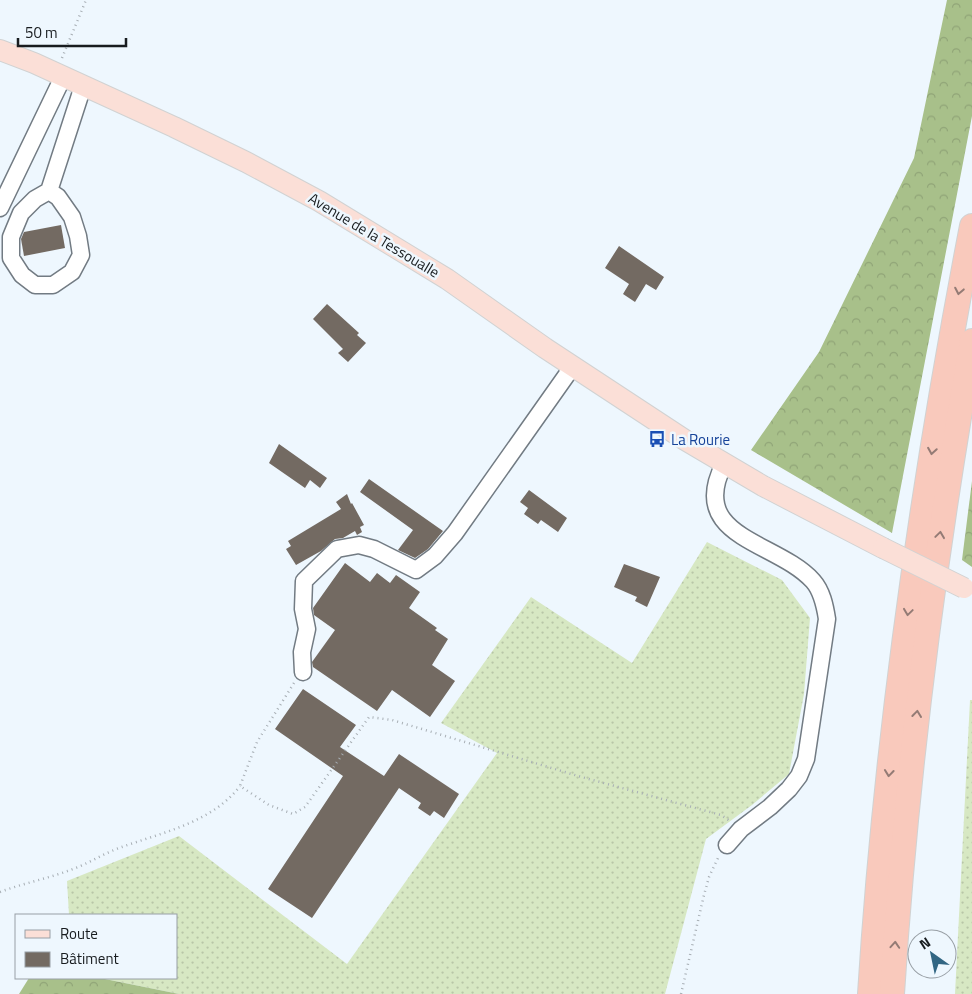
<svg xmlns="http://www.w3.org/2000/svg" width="972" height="994" viewBox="0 0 972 994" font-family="'Titillium Web',sans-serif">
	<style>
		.grass { fill: url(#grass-dots) }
		.forest { fill: url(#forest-crowns) }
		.building { fill: #736a62 }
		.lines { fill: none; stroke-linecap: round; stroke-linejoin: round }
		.minor-casing { stroke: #727b83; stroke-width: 19 }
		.major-casing { stroke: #d1d2d2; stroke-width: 22 }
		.highway-casing { stroke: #d1d2d2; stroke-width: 26 }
		.path { stroke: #a7aeb4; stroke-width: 2.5; stroke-dasharray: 1 4; stroke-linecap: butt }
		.minor { stroke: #fff; stroke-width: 16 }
		.major { stroke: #fbdfd7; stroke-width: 20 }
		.highway { stroke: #f9c9bc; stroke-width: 24 }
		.major-bridge-casing { stroke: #d1d2d2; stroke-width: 22; stroke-linecap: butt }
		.major-bridge { stroke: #fbdfd7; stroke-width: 20 }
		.oneway { stroke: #947b75 }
		.labels { text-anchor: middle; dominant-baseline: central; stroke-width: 5; stroke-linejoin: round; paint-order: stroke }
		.street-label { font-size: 15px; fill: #181c1f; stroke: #eef7fe }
		.transit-label { font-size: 15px; fill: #164399; stroke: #eef7fe; text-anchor: start }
	</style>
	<defs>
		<pattern id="grass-dots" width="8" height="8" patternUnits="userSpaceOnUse" patternTransform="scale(1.25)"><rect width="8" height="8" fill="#d7e8c3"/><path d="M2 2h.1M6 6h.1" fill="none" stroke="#b8c6a7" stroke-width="1.8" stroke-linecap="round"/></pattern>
		<pattern id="forest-crowns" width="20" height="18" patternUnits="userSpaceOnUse" patternTransform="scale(1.25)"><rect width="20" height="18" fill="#a8c08a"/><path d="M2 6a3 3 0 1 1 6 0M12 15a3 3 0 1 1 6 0" fill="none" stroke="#90a477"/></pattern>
	</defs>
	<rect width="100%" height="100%" fill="#eef7fe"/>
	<g class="grass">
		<polygon points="707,542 782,580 810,618 804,694 789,774 752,805 706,839 665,994 179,994 100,978 176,978 176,915 69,915 67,881 179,836 347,964 497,753 441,723 531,597 632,663"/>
		<polygon points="970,700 972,700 972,994 955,994"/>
	</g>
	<g class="forest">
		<polygon points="947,0 972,0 972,116 892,533 751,450 819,352 914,158"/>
		<polygon points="972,481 972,567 962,560"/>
		<polygon points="29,978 100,978 179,994 19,994"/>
	</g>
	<g class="building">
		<polygon points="61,225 65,248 24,256 21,239 24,232"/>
		<polygon points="619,246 664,277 656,290 646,284 635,302 623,294 629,284 605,268"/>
		<polygon points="327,304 359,333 357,335 366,343 348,362 338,353 343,349 313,319"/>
		<polygon points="279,444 327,478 320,488 310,480 305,488 269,463"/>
		<polygon points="369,479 443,531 428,549 415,558 398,550 413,530 360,492"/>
		<polygon points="529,490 567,518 558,532 541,520 538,524 524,514 528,508 520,502"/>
		<polygon points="347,494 351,504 352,503 364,525 360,527 362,532 357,535 355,531 343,538 335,539 321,551 296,565 286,549 291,546 288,541 341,509 336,502"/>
		<polygon points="345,563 370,582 377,573 390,583 396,575 420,592 409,608 437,628 435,630 448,639 432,665 455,681 430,717 392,690 377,711 313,667 312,662 335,630 314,615 313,608"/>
		<polygon points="624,564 660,577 647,607 635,601 637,597 614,587"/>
		<polygon points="303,689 356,725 340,747 384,776 399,754 459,794 444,818 434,811 430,816 418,808 421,803 399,788 312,918 268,889 343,776 275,729"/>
	</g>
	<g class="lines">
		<g class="minor-casing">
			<g id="minor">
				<polyline points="49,191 58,197 72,217 78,236 81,255 72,272 53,285 35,285 22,275 11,258 11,237 21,213 35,199 49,191 83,86"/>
				<polyline points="0,208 63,77"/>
				<path d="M724,464C686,538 777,541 813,581C822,591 825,606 827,619L806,759L799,776L789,789L770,807L741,829L727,845"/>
				<polyline points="303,672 302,652 307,629 303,609 304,581 337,549 359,545 374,549 416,570 435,556 455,533 573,366"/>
			</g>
		</g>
		<g class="major-casing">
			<polyline id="major" points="0,50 34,63 174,127 246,162 319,201 447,279 545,348 685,440 763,486 883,548"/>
		</g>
		<g class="highway-casing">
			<g id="highway">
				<path d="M870,994C886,736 923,480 972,226"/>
				<path d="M892,994C906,775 934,557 972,341"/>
			</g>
		</g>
		<g class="path">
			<polyline points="62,58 86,0"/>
			<polyline points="294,683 257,742 240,786 269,805 293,814 305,807 369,717 392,720 578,776 721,815 730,821"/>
			<path d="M0,892C24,883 50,878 73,869C89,863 103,854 119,848C160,833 212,823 240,786"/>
			<polyline points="681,994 704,895 709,877 719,856"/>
		</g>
		<use href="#minor" class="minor"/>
		<use href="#major" class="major"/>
		<use href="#highway" class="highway"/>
		<g class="major-bridge-casing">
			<polyline id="major-bridge" points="883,548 964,588"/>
		</g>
		<use href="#major-bridge" class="major-bridge"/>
	</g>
	<defs><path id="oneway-chevron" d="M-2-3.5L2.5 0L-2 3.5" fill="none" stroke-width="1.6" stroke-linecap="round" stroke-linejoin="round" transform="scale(1.25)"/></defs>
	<g class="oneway">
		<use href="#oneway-chevron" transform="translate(959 291) rotate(101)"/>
		<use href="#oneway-chevron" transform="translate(932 451) rotate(99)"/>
		<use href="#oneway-chevron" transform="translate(940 535) rotate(-82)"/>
		<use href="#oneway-chevron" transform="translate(908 612) rotate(98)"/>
		<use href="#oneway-chevron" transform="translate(917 714) rotate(-83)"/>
		<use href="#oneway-chevron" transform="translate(889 773) rotate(96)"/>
		<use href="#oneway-chevron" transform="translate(895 945) rotate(-86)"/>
	</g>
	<defs>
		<g id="bus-bare" transform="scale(1.35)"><path d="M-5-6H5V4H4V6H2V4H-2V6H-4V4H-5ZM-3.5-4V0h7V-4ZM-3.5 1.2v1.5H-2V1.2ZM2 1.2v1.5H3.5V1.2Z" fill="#1a4fb4" stroke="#eef7fe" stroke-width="2.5" paint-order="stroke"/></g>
	</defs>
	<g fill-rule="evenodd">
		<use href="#bus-bare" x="657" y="439"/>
	</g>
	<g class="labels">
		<g class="street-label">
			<text transform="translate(374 235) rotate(31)">Avenue de la Tessoualle</text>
		</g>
		<g class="transit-label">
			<text x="671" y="439">La Rourie</text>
		</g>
	</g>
	<rect x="15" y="914" width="162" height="65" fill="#eef7fe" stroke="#989fa5"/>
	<rect x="25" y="930" width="25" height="8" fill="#fbdfd7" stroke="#989fa5"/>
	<text x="60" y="939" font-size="15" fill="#181c1f">Route</text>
	<rect x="25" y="952" width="25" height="15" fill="#736a62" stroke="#989fa5"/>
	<text x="60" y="964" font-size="15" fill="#181c1f">Bâtiment</text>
	<g transform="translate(932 954) rotate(327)"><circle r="24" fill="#eef7fe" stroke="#989fa5"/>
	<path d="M0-4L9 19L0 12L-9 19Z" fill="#326683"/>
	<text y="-8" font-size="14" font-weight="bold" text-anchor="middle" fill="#181c1f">N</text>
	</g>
	<path d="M18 38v8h108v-8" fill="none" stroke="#181c1f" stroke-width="2.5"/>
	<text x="25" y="38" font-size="15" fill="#181c1f" stroke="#eef7fe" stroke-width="4" paint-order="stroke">50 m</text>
</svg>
